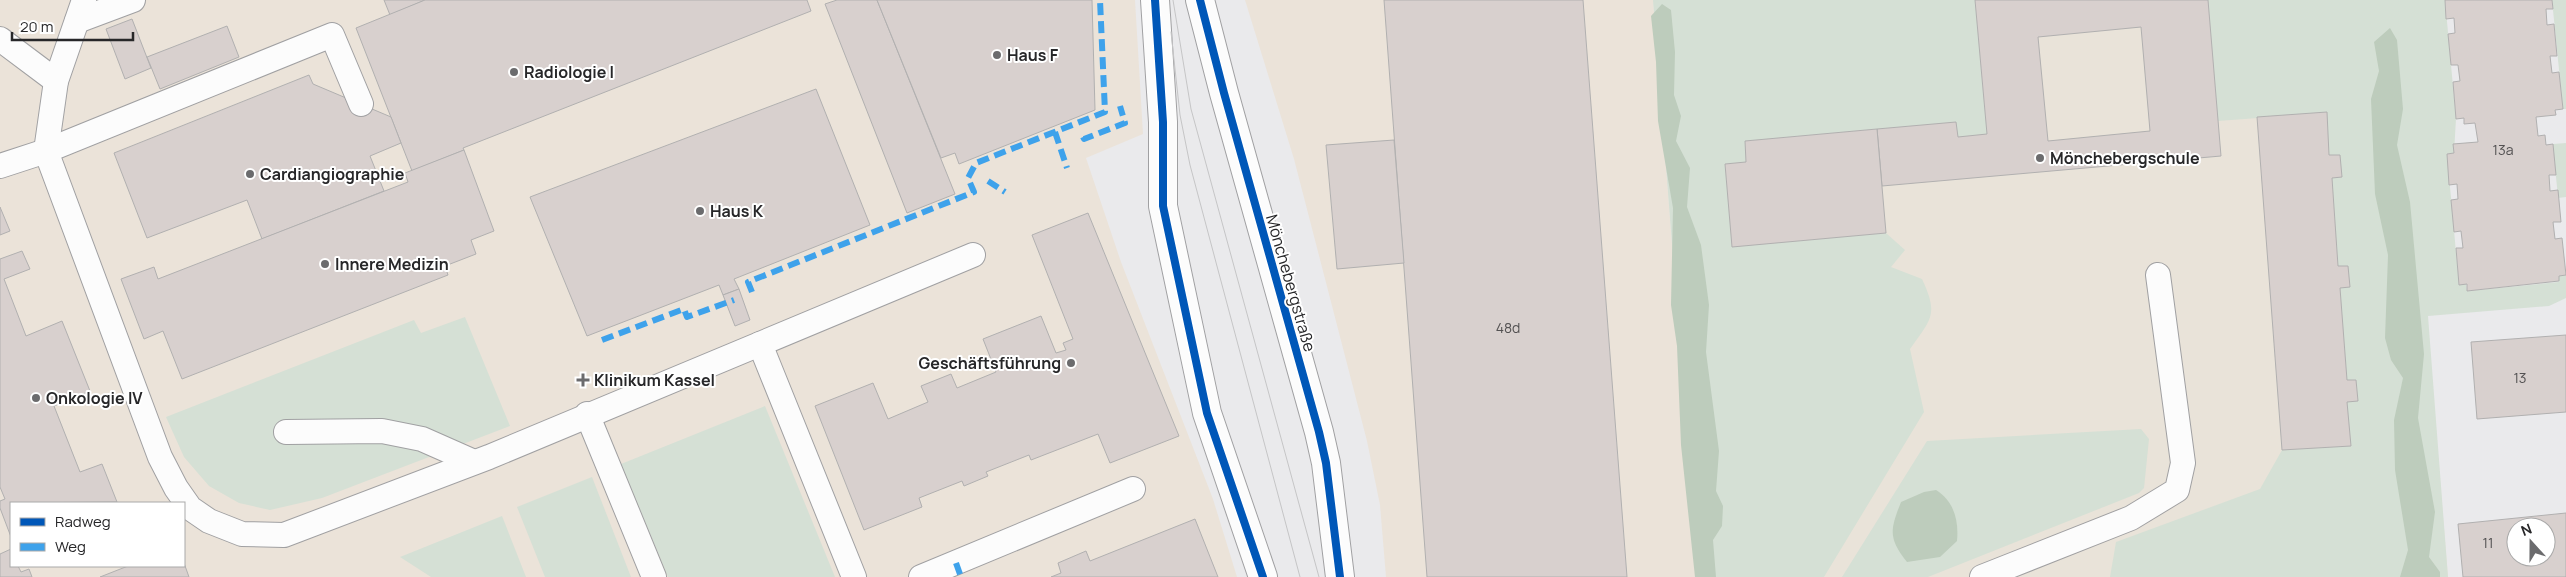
<svg xmlns="http://www.w3.org/2000/svg" width="2566" height="577" viewBox="0 0 2566 577" font-family="Manrope,sans-serif">
	<style>
		.education { fill: #e9e3d9 }
		.medical { fill: #ebe3d9; fill-rule: evenodd }
		.green { fill: #d5e0d5 }
		.forest { fill: #bdccbc }
		.building { fill: #d8d0ce; stroke: #b1b0b0; fill-rule: evenodd }
		.lines { fill: none; stroke-linecap: round; stroke-linejoin: round }
		.lane-casing { stroke: #a0a0a2; stroke-width: 26 }
		.street-casing { stroke: #a0a0a2; stroke-width: 30 }
		.lane { stroke: #fcfcfc; stroke-width: 24 }
		.street { stroke: #fcfcfc; stroke-width: 28 }
		.tram { stroke: #c5c5c6; stroke-width: 1 }
		.quiet { stroke: #3ea2eb; stroke-width: 6; stroke-dasharray: 12 6; stroke-linecap: butt }
		.cycleway-casing { stroke: #fff; stroke-width: 11 }
		.cycleway { stroke: #0057b8; stroke-width: 8 }
		.poi-dot { fill: #6b6b6d; stroke: #fff; stroke-width: 2 }
		.labels { text-anchor: middle; dominant-baseline: central; stroke-width: 4; stroke-linejoin: round; paint-order: stroke }
		.number-label { font-size: 14px; fill: #535152 }
		.poi-label { font-size: 16px; font-weight: bold; fill: #272729; stroke: #fff; text-anchor: start }
		.street-label { font-size: 16px; fill: #272729; stroke: #fff }
	</style>
	<rect width="100%" height="100%" fill="#eaeaec"/>
	<polygon class="education" points="1653,0 2400,0 2448,577 1698,577"/>
	<g class="medical">
		<path d="M0,0H1135L1143,134L1086,158L1121,262L1213,499L1237,577H0ZM11,503H184V566H11Z"/>
		<polygon points="1245,0 1653,0 1698,577 1386,577 1380,505 1367,441 1294,159"/>
	</g>
	<g class="green">
		<path d="M1653,0H1975L1987,134L1958,137L1956,122L1745,141L1746,162L1725,164L1732,246L1886,233L1905,250L1891,267L1922,279C1939,315 1931,319 1910,349L1924,412L1824,577H1698Z"/>
		<polygon points="2208,0 2445,0 2456,119 2454,153 2447,154 2459,285 2466,284 2467,291 2559,282 2559,276 2566,275 2566,298 2549,306 2428,316 2448,577 2110,577 2116,542 2260,489 2282,450 2351,445 2347,402 2358,400 2356,380 2347,380 2340,288 2350,286 2348,266 2338,266 2332,178 2342,177 2340,155 2329,155 2327,113 2218,121"/>
		<polygon points="2552,0 2566,0 2566,109 2563,109"/>
		<polygon points="2566,143 2566,197 2558,198 2553,144"/>
		<polygon points="465,317 510,426 322,498 270,510 239,503 209,486 184,457 166,417 414,320 421,333"/>
		<polygon points="765,406 835,577 668,577 621,464"/>
		<polygon points="2141,429 2149,439 2144,488 2139,493 1928,577 1842,577 1927,441"/>
		<polygon points="592,477 631,577 545,577 517,507"/>
		<polygon points="502,516 526,577 431,577 400,557"/>
	</g>
	<g class="forest">
		<polygon points="1662,4 1671,10 1675,52 1674,95 1681,116 1676,141 1690,168 1687,207 1701,245 1709,305 1706,352 1719,451 1716,491 1723,506 1722,526 1713,540 1716,577 1695,577 1681,445 1677,346 1671,305 1673,208 1658,121 1656,62 1651,16"/>
		<polygon points="2390,28 2397,40 2403,109 2397,145 2410,202 2424,354 2418,418 2435,512 2429,557 2440,572 2440,577 2400,577 2408,550 2395,470 2394,420 2403,378 2391,360 2385,338 2388,255 2375,194 2371,99 2379,71 2374,42"/>
		<path d="M1936,490C1954,501 1959,521 1957,541L1940,557L1907,562C1888,538 1890,530 1901,502L1924,492Z"/>
	</g>
	<g class="building">
		<polygon points="384,0 425,0 390,15"/>
		<polygon points="425,0 807,0 811,11 463,148 464,150 412,171 356,28"/>
		<polygon points="837,0 877,0 955,194 907,213 825,4"/>
		<polygon points="877,0 1092,0 1095,110 959,164 955,153 941,158"/>
		<polygon points="1384,0 1583,0 1627,577 1427,577"/>
		<path d="M1975,0H2208L2221,156L1882,186L1877,129L1956,122L1958,137L1987,134ZM2141,27L2150,131L2048,141L2038,37Z"/>
		<polygon points="2445,0 2552,0 2553,9 2546,9 2547,25 2554,24 2557,56 2550,56 2552,73 2559,72 2563,109 2555,110 2556,115 2536,117 2538,136 2545,135 2546,145 2553,144 2556,175 2549,175 2550,191 2558,190 2561,222 2553,222 2555,239 2562,238 2566,275 2559,276 2559,281 2467,291 2467,284 2459,285 2456,248 2463,248 2461,231 2454,232 2451,200 2458,199 2457,184 2449,185 2447,154 2454,153 2453,144 2478,142 2475,123 2464,124 2464,118 2456,119 2453,82 2460,81 2458,65 2451,65 2448,34 2455,33 2454,18 2446,19"/>
		<polygon points="132,19 151,68 125,79 106,29"/>
		<polygon points="227,26 239,57 160,89 147,57"/>
		<polygon points="309,75 313,84 391,117 401,143 370,156 384,191 262,239 247,200 147,238 114,153"/>
		<polygon points="816,89 870,225 734,279 739,289 723,295 719,285 587,336 530,197"/>
		<polygon points="2327,112 2329,155 2340,155 2342,177 2332,178 2338,266 2348,266 2350,287 2340,288 2347,380 2356,380 2358,401 2347,402 2351,446 2282,450 2257,117"/>
		<polygon points="1877,129 1886,233 1732,247 1725,164 1746,162 1745,141"/>
		<polygon points="1394,140 1404,263 1337,269 1326,145"/>
		<polygon points="464,150 494,231 471,240 476,254 445,266 448,275 182,379 163,331 144,339 121,279 154,267 158,279 408,182 405,173"/>
		<polygon points="0,207 10,231 0,235"/>
		<polygon points="1088,213 1179,436 1110,463 1098,434 1031,460 1029,455 986,472 988,476 964,486 962,481 919,498 922,507 864,530 815,406 873,383 888,419 928,402 921,386 951,374 957,388 996,372 983,339 1041,316 1056,353 1066,350 1063,343 1073,339 1032,235"/>
		<polygon points="22,251 30,269 4,279 26,336 62,321 90,391 54,406 80,472 102,464 117,502 11,503 11,537 0,508 0,501 5,499 0,487 0,259"/>
		<polygon points="739,289 750,320 735,326 723,295"/>
		<polygon points="2566,335 2566,412 2477,419 2471,342"/>
		<path d="M2566,513V577H2463L2458,524ZM2516,527H2546V557H2516Z"/>
		<polygon points="1195,519 1218,577 1051,577 1061,573 1058,563 1086,551 1090,561"/>
		<polygon points="11,549 11,566 18,566 21,572 29,569 32,577 0,577 0,554"/>
		<polygon points="184,563 189,577 100,577 128,566 184,566"/>
	</g>
	<g class="lines">
		<g class="lane-casing">
			<g id="lane">
				<polyline points="84,0 56,81 46,151 160,457 176,488 190,508 209,521 242,534 284,535 489,457 973,255"/>
				<polyline points="77,21 133,0"/>
				<polyline points="0,39 56,81"/>
				<polyline points="0,166 46,151 332,35 361,104"/>
				<polyline points="760,344 854,577"/>
				<polyline points="587,414 654,577"/>
				<polyline points="286,432 382,431 422,439 474,462"/>
				<polyline points="921,577 1133,489"/>
				<polyline points="1982,577 2131,518 2177,490 2183,463 2158,275"/>
			</g>
		</g>
		<g class="street-casing">
			<g id="street">
				<polyline points="1155,0 1163,122 1163,206 1207,413 1263,577"/>
				<polyline points="1200,0 1224,93 1319,432 1326,463 1340,577"/>
			</g>
		</g>
		<use href="#lane" class="lane"/>
		<use href="#street" class="street"/>
		<g class="tram">
			<polyline points="1173,0 1191,109 1319,577"/>
			<polyline points="1171,32 1180,115 1190,165 1300,577"/>
		</g>
		<g class="quiet">
			<polyline points="1055,132 1067,168"/>
			<polyline points="1083,137 1084,139 1125,123 1120,106"/>
			<polyline points="988,181 1005,192"/>
			<polyline points="752,292 748,282 974,192 968,178 976,163 1105,112 1100,0"/>
			<polyline points="602,340 684,309 687,317 734,300"/>
			<polyline points="956,563 961,577"/>
		</g>
		<g class="cycleway-casing">
			<g id="cycleway">
				<polyline points="1155,0 1163,122 1163,206 1207,413 1263,577"/>
				<polyline points="1200,0 1224,93 1319,432 1326,463 1340,577"/>
			</g>
		</g>
		<use href="#cycleway" class="cycleway"/>
	</g>
	<g class="poi-dot">
		<circle cx="997" cy="55" r="5"/>
		<circle cx="514" cy="72" r="5"/>
		<circle cx="2040" cy="158" r="5"/>
		<circle cx="250" cy="174" r="5"/>
		<circle cx="700" cy="211" r="5"/>
		<circle cx="325" cy="264" r="5"/>
		<circle cx="1071" cy="363" r="5"/>
		<path d="M580.5 372.5h5v5h5v5h-5v5h-5v-5h-5v-5h5z"/>
		<circle cx="36" cy="398" r="5"/>
	</g>
	<g class="labels">
		<g class="number-label">
			<text x="2503" y="149">13a</text>
			<text x="1508" y="327">48d</text>
			<text x="2520" y="377">13</text>
			<text x="2488" y="542">11</text>
		</g>
		<g class="poi-label">
			<text x="1007" y="55">Haus F</text>
			<text x="524" y="72">Radiologie I</text>
			<text x="2050" y="158">Mönchebergschule</text>
			<text x="260" y="174">Cardiangiographie</text>
			<text x="710" y="211">Haus K</text>
			<text x="335" y="264">Innere Medizin</text>
			<text x="1061" y="363" text-anchor="end">Geschäftsführung</text>
			<text x="594" y="380">Klinikum Kassel</text>
			<text x="46" y="398">Onkologie IV</text>
		</g>
		<g class="street-label">
			<text transform="translate(1291 283) rotate(74)">Mönchebergstraße</text>
		</g>
	</g>
	<rect x="10" y="502" width="175" height="65" fill="#ffffff" stroke="#a9a9a9"/>
	<rect x="20" y="518" width="25" height="8" fill="#0057b8" stroke="#a9a9a9"/>
	<text x="55" y="527" font-size="15" fill="#272729">Radweg</text>
	<rect x="20" y="543" width="25" height="8" fill="#3ea2eb" stroke="#a9a9a9"/>
	<text x="55" y="552" font-size="15" fill="#272729">Weg</text>
	<g transform="translate(2531 542) rotate(339)"><circle r="24" fill="#ffffff" stroke="#a9a9a9"/>
	<path d="M0-4L9 19L0 12L-9 19Z" fill="#6b6b6d"/>
	<text y="-8" font-size="14" font-weight="bold" text-anchor="middle" fill="#272729">N</text>
	</g>
	<path d="M12 32v8h121v-8" fill="none" stroke="#272729" stroke-width="2.5"/>
	<text x="20" y="32" font-size="15" fill="#272729" stroke="#ffffff" stroke-width="4" paint-order="stroke">20 m</text>
</svg>
